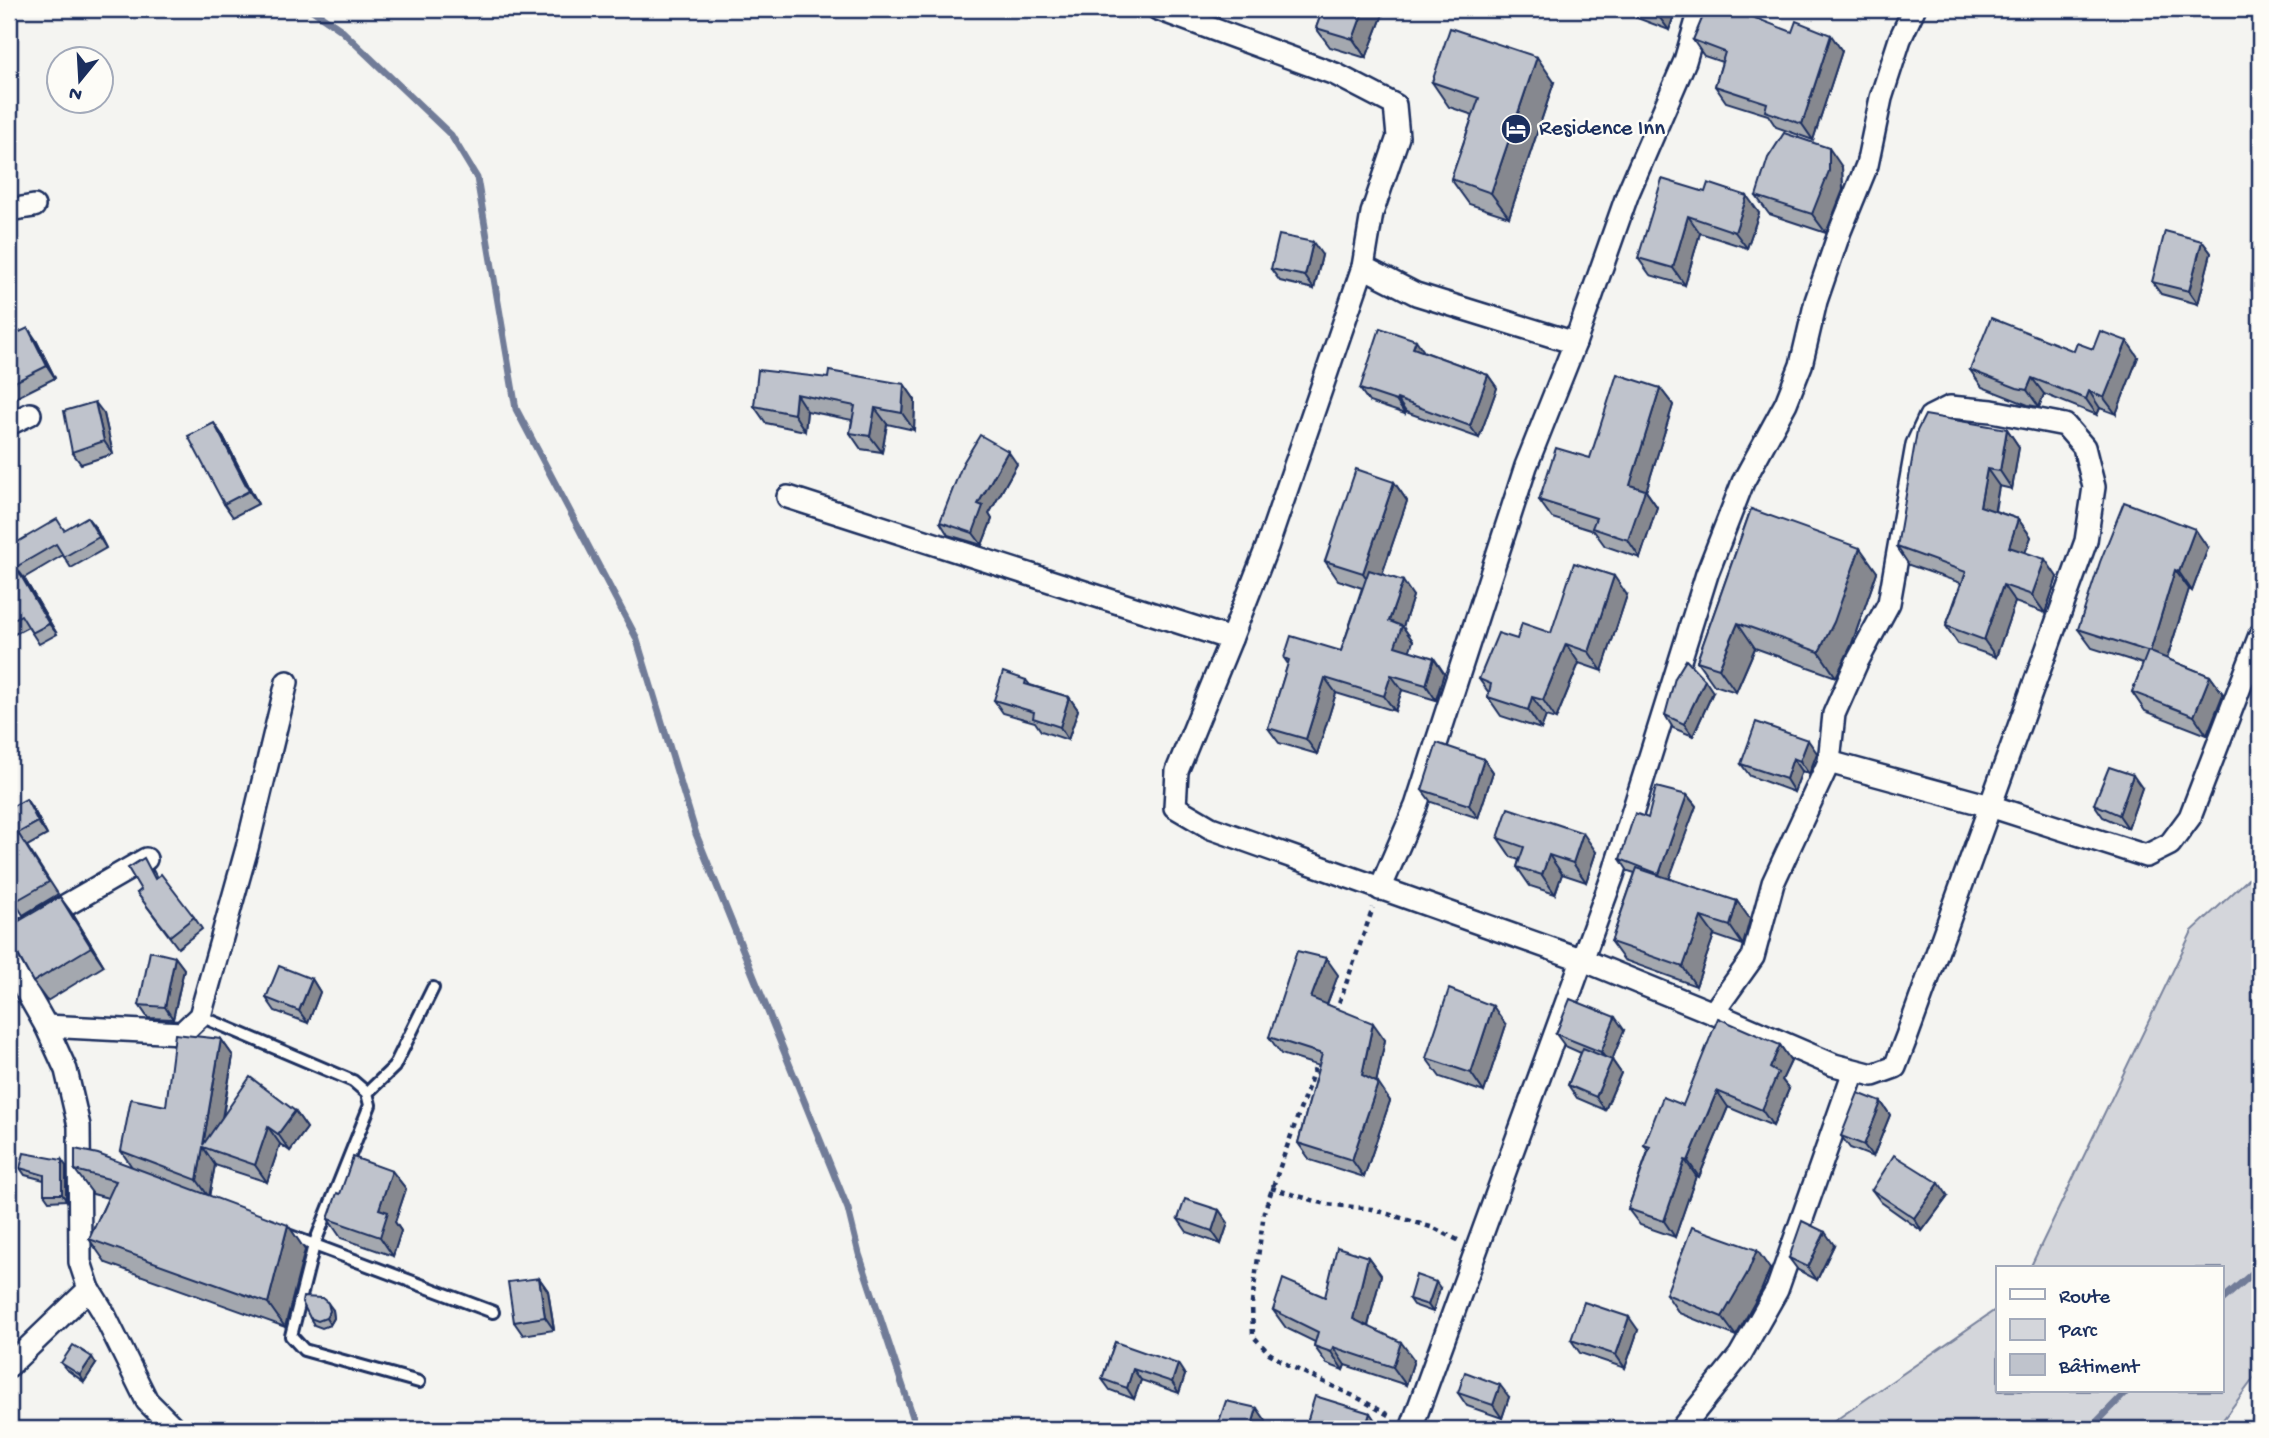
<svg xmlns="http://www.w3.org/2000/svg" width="2269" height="1438" viewBox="0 0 2269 1438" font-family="'Gochi Hand',sans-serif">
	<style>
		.green { fill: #d4d6db; stroke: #78829c; stroke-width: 2 }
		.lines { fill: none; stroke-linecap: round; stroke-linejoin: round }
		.stream { stroke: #717c98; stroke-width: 7 }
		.lane-casing { stroke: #1b2f5e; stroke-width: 16 }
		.street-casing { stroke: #1b2f5e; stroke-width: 26 }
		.path { stroke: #1b2f5e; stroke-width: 4.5; stroke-dasharray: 5 5; stroke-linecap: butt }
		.lane { stroke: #fdfcf7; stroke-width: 10 }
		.street { stroke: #fdfcf7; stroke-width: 21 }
		.wall { fill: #a4a8af; stroke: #1b2f5e; stroke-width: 2 }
		.shaded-wall { fill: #86888f; stroke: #1b2f5e; stroke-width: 2 }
		.building { fill: #bfc3cc; stroke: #1b2f5e; stroke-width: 2 }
		.labels { text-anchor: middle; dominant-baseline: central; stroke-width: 5; stroke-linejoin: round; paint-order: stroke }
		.poi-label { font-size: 23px; fill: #1b2f5e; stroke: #fdfcf7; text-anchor: start }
	</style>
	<rect width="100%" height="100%" fill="#f4f4f1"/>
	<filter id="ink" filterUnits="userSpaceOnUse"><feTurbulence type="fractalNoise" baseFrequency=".0143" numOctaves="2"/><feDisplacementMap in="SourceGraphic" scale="14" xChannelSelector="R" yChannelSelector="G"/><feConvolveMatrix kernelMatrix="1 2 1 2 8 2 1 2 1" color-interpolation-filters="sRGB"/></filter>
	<g filter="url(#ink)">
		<g class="green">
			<polygon points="2260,160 2260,298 2251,290 2256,163"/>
			<polygon points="2260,868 2260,1370 2216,1429 1823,1429 1998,1308 1998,1391 2222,1391 2222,1268 2030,1268 2192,931"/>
		</g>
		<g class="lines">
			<g class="stream">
				<polyline points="311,9 340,29 451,135 477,178 516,409 636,637 696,834 848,1209 859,1254 917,1429"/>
				<polyline points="2222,1300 2260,1267"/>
				<polyline points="2090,1429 2127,1391"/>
			</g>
			<g class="lane-casing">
				<g id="lane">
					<polyline points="200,1016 353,1081 367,1093 370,1105 314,1245 291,1336 304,1350 419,1382"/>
					<polyline points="367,1093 394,1067 433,988"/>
					<polyline points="285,1234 493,1312"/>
				</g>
			</g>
			<g class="street-casing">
				<g id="street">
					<polyline points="1158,9 1335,74 1395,105 1398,137 1372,213 1363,267 1416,294 1575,343"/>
					<polyline points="9,210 34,206"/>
					<polygon points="1950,407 1992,411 2065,425 2084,447 2094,487 2086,541 1907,1036 1895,1067 1873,1075 1834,1065 1713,1013 1753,957 1773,883 1829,762 1834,714 1857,662 1889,603 1917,445 1930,417"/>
					<polyline points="9,424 30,414"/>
					<polyline points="788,497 1231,639 1177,771 1175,807 1211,828 1583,960 1713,1013"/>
					<polyline points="1231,639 1267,547 1363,267"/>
					<polyline points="1829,762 1990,806 2146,856 2170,844 2190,817 2260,635"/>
					<polyline points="1380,889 1416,806 1526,466 1575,343 1628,193 1685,61 1700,10"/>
					<polyline points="9,938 146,859"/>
					<polyline points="9,961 46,1026 66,1070 79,1126 80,1262 89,1289 102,1310 147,1401 175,1429"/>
					<polyline points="46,1026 182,1033 200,1016 247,848 287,682"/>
					<polyline points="9,1366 89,1289"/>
					<polyline points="1411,1429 1613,875 1707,574 1743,482 1786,403 1801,365 1816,301 1840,231 1867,165 1881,98 1900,39 1914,9"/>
					<polyline points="1681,1429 1740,1355 1777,1290 1854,1071"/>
				</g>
			</g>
			<g class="path">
				<polyline points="1336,1012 1373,908"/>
				<polyline points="1318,1059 1264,1212 1252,1303 1253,1336 1269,1353 1288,1365 1360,1399 1392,1417"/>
				<polyline points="1271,1188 1326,1204 1372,1209 1434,1228 1458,1240"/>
			</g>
			<use href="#lane" class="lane"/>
			<use href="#street" class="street"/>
		</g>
		<g class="wall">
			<polygon points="1323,9 1385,9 1366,58 1330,47 1316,28"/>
			<polygon points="1625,9 1676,9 1669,30 1629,15"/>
			<polygon points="1693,40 1842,51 1813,140 1776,127 1768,115 1726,102 1715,86 1722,62 1704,56"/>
			<polygon points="1432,82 1554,82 1509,217 1469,204 1451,179 1473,115 1449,107"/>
			<polygon points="1842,167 1843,190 1826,233 1769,214 1756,196"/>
			<polygon points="1705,192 1759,213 1747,248 1700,233 1685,285 1650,275 1638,258"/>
			<polygon points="2202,241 2211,253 2198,304 2161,294 2152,282"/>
			<polygon points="1322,255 1314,289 1280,281 1271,269"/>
			<polygon points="9,337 36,340 55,378 13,399 16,404 9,408"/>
			<polygon points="2093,349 2138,357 2116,414 2100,408 2097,415 2044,394 2039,407 2028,405 1982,387 1970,370 2074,351"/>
			<polygon points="1425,352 1488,375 1497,388 1479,438 1406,412 1405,414 1369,402 1360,389"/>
			<polygon points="828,378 904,384 915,400 914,430 887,424 882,452 861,449 850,433 852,420 807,411 805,431 766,423 754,406"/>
			<polygon points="1660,388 1673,405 1646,491 1657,507 1640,558 1605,546 1594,531 1552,518 1539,500 1590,458"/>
			<polygon points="104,414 113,454 81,464 72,452"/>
			<polygon points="2007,429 2019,447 2012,489 1999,486 1995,511 2018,519 2031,537 2025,552 2057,577 2045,613 2015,602 1996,657 1958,644 1946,626 1961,583 1909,565 1897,547"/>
			<polygon points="223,436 258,504 233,517 224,504"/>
			<polygon points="1017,464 989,514 992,519 982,545 948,535 940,522"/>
			<polygon points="1394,482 1407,501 1382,574 1413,596 1403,627 1413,641 1409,650 1444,673 1436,700 1402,690 1395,711 1336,693 1317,754 1279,743 1268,728 1288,664 1284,658 1341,651 1362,588 1338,580 1325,561"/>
			<polygon points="1751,509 1877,572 1851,646 1836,677 1755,648 1736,692 1714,685 1697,661"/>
			<polygon points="95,527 106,548 71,568 63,555 24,578 57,634 39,644 28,627 9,637 9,547 65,530"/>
			<polygon points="2208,548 2192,591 2189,589 2167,659 2210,676 2223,694 2207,735 2145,711 2132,692 2143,664 2092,648 2078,629"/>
			<polygon points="1627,595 1602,671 1579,663 1556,719 1546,716 1541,729 1501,716 1488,697 1489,693 1479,679 1517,639 1551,633"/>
			<polygon points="1026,680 1030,685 1069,697 1078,710 1068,740 1041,731 1035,722 1003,713 994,700"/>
			<polygon points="1713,692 1693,736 1673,728 1665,715"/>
			<polygon points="1817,753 1809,774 1802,771 1794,792 1750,776 1741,764"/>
			<polygon points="1484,759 1493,772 1478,818 1431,802 1422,790"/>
			<polygon points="2142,788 2128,828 2103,817 2094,804"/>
			<polygon points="1687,795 1696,806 1669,878 1750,919 1743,945 1714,935 1696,986 1624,960 1611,942 1635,873 1628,871 1620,859 1648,818"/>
			<polygon points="9,808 35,812 47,835 27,846 58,894 23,915 9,893"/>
			<polygon points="1498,838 1596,852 1586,882 1562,874 1555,894 1530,886 1517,867 1519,860 1511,857"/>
			<polygon points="153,870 157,878 194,917 202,929 178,948 137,893 141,890"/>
			<polygon points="74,916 104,966 47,1001 33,982 9,940 9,927"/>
			<polygon points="175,957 184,969 173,1019 148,1018 139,1005"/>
			<polygon points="1338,975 1327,1004 1385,1040 1376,1083 1390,1101 1364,1177 1310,1160 1298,1143 1319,1066 1281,1054 1269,1037"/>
			<polygon points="312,979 320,992 308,1023 275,1011 266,998"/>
			<polygon points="1506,1025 1484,1092 1440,1077 1426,1058"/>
			<polygon points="1624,1030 1612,1060 1621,1073 1605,1110 1577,1098 1568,1085 1581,1053 1565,1046 1556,1034"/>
			<polygon points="221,1039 233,1056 223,1116 295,1111 307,1128 290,1151 280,1144 267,1182 215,1165 209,1196 305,1250 285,1327 106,1263 89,1239 108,1198 93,1194 75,1170 132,1167 121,1151 166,1106"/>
			<polygon points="1780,1045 1791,1061 1782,1080 1789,1089 1773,1126 1728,1107 1699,1177 1696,1176 1675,1237 1640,1225 1628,1209 1648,1151 1644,1145 1683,1105"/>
			<polygon points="1881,1102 1890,1115 1873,1157 1850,1148 1841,1136"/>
			<polygon points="66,1166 66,1200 49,1201 44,1194 44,1180 25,1175 20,1168"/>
			<polygon points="392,1171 406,1189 395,1222 401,1231 393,1256 341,1238 328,1219 340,1194"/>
			<polygon points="1872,1190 1948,1196 1922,1231 1881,1202"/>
			<polygon points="1219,1210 1228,1223 1221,1244 1187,1232 1178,1219"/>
			<polygon points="1834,1245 1817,1280 1798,1270 1789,1258"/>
			<polygon points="1368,1257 1381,1275 1368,1326 1414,1360 1406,1385 1345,1365 1343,1370 1327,1364 1314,1346 1315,1342 1286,1328 1273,1310 1325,1297"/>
			<polygon points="1770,1269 1761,1291 1736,1336 1679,1313 1666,1294"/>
			<polygon points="539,1278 548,1291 554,1330 523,1335 514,1322"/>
			<polygon points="1440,1288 1433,1312 1413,1305 1409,1299"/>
			<polygon points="333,1310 334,1318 330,1325 322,1328 314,1325 310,1318"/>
			<polygon points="1638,1330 1625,1368 1580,1353 1571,1340"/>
			<polygon points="1115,1342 1185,1375 1179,1393 1141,1380 1134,1399 1110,1390 1102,1379"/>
			<polygon points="61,1363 96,1364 84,1382 66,1369"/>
			<polygon points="1458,1393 1509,1397 1502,1418 1467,1406"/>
		</g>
		<g class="shaded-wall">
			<polygon points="1364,9 1385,9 1366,58 1353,39"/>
			<polygon points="1663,9 1676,9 1669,30 1660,18"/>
			<polygon points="1831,35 1842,51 1813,140 1802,124"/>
			<polygon points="1537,57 1554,82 1509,217 1491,193"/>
			<polygon points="1829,148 1842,167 1843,190 1826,233 1812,214"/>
			<polygon points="1747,196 1759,213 1747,248 1735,232"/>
			<polygon points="1688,216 1700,233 1685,285 1673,268"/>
			<polygon points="2202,241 2211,253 2198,304 2189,291"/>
			<polygon points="1313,242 1322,255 1314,289 1305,276"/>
			<polygon points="28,328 36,340 55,378 47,366"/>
			<polygon points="1416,340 1425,353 1413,348"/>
			<polygon points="2127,341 2138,357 2116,414 2104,398"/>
			<polygon points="1488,375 1497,388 1479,438 1470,426"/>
			<polygon points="2032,378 2044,394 2039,407 2027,390"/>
			<polygon points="904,384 915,400 914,430 902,413"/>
			<polygon points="1660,388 1673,405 1646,491 1657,507 1640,558 1628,540 1630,485"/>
			<polygon points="2089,391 2100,408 2097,415 2086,399"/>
			<polygon points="796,394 807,411 805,431 794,414"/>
			<polygon points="1397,399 1406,412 1405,414 1396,401"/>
			<polygon points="95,402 104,414 113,454 104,441"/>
			<polygon points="875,408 887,424 882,452 870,436"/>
			<polygon points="214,423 223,436 258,504 249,491"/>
			<polygon points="2007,429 2019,447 2012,489 2000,471"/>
			<polygon points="1008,451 1017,464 989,514 992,519 982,545 973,533 978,504"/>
			<polygon points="1987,469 1999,486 1992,524 1980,506"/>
			<polygon points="1394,482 1407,501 1376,592 1363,573"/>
			<polygon points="87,517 95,527 106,548 99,537"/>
			<polygon points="2018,519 2031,537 2021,564 2009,547"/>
			<polygon points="2195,529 2208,548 2192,591 2179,572"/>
			<polygon points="1860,548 1877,572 1851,646 1836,677 1819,652"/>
			<polygon points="2045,559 2057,577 2045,613 2032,595"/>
			<polygon points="16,567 24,578 57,634 49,624"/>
			<polygon points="2175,570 2189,589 2163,671 2150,652"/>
			<polygon points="1614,576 1627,595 1602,671 1589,652"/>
			<polygon points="1403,581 1413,596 1403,627 1413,641 1406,661 1395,646 1389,621"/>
			<polygon points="2003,585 2015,602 1996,657 1984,640"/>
			<polygon points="1738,623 1755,648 1736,692 1719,668"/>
			<polygon points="1566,644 1579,663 1556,719 1543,700"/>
			<polygon points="1434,658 1444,673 1436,700 1426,685"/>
			<polygon points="1391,675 1402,690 1395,711 1384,696"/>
			<polygon points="2210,676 2223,694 2207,735 2194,716"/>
			<polygon points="1325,678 1336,693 1317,754 1306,739"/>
			<polygon points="1705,680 1713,692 1693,736 1684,724"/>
			<polygon points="1069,697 1078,710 1068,740 1060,727"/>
			<polygon points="1532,697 1546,716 1541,729 1528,710"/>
			<polygon points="1808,740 1817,753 1809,774 1800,761"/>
			<polygon points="1793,758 1802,771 1794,792 1786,779"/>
			<polygon points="1484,759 1493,772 1478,818 1469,805"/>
			<polygon points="2133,775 2142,788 2128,828 2119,815"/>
			<polygon points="1687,795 1696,806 1667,885 1659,874"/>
			<polygon points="26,799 35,812 47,835 38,822"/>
			<polygon points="1583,833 1596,852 1586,882 1573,863"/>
			<polygon points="1549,855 1562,874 1555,894 1542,875"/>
			<polygon points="60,897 74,916 104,966 91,947"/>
			<polygon points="1737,901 1750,919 1743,945 1730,926"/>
			<polygon points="1701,917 1714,935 1696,986 1683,967"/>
			<polygon points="175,957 184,969 173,1019 165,1007"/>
			<polygon points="1326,958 1338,975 1323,1015 1311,998"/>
			<polygon points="312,979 320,992 308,1023 299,1011"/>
			<polygon points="1493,1006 1506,1025 1484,1092 1471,1073"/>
			<polygon points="1615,1017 1624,1030 1612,1060 1621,1073 1605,1110 1596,1097 1610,1064 1601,1052"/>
			<polygon points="1373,1023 1385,1040 1374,1093 1362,1075"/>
			<polygon points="221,1039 233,1056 216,1152 203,1145"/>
			<polygon points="1780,1045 1791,1061 1782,1080 1789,1089 1773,1126 1762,1110 1770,1068"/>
			<polygon points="1378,1083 1390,1101 1364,1177 1352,1160"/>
			<polygon points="1717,1091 1728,1107 1699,1177 1688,1161"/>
			<polygon points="1881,1102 1890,1115 1873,1157 1864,1145"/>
			<polygon points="295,1111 307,1128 290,1151 278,1134"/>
			<polygon points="268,1127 280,1144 267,1182 255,1165"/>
			<polygon points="203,1147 215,1165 209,1197 197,1180"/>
			<polygon points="62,1160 66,1166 66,1200 62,1194"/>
			<polygon points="1685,1160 1696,1176 1675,1237 1664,1221"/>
			<polygon points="392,1171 406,1189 395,1222 401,1231 393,1256 380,1237 379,1209"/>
			<polygon points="1939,1183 1948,1196 1922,1231 1914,1218"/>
			<polygon points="1219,1210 1228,1223 1221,1244 1212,1231"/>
			<polygon points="288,1225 305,1250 285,1327 268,1303"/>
			<polygon points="1825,1232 1834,1245 1817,1280 1808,1267"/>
			<polygon points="1757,1250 1770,1269 1761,1291 1736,1336 1722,1317"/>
			<polygon points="1368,1257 1381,1275 1365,1337 1353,1319"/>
			<polygon points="539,1278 548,1291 554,1330 545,1317"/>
			<polygon points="1436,1282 1440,1288 1433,1312 1428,1305"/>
			<polygon points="328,1303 333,1310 334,1318 330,1325 326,1318"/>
			<polygon points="1629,1317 1638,1330 1625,1368 1616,1355"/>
			<polygon points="1401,1342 1414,1360 1406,1385 1393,1367"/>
			<polygon points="1333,1347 1345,1365 1343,1370 1331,1352"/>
			<polygon points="92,1357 96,1364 84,1382 80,1375"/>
			<polygon points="1178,1364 1185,1375 1179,1393 1172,1382"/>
			<polygon points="1133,1369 1141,1380 1134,1399 1127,1388"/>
			<polygon points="1500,1385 1509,1397 1502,1418 1493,1405"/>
			<polygon points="1257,1408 1266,1421 1264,1429 1251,1429"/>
			<polygon points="1370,1413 1381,1429 1365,1429"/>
		</g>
		<g class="building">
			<polygon points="1323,9 1364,9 1353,39 1316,28"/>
			<polygon points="1638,9 1663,9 1660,18"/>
			<polygon points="1706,9 1732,9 1792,32 1796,21 1831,35 1802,124 1765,111 1767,103 1715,86 1725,52 1693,40"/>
			<polygon points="1450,28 1537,57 1491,193 1451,179 1479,98 1432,82"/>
			<polygon points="1784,133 1829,148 1829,171 1812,214 1756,196 1768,158"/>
			<polygon points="1662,179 1705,192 1708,183 1747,196 1735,232 1688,216 1673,268 1638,258"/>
			<polygon points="2165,231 2202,241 2189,291 2152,282"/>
			<polygon points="1279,235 1313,242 1305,276 1271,269"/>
			<polygon points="1991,318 2074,351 2077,343 2093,349 2100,331 2127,341 2104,398 2089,391 2086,399 2032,378 2027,390 2017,388 1970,370"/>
			<polygon points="28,328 47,366 9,385 9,337"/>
			<polygon points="1380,328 1416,340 1413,348 1488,375 1470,426 1397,399 1396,401 1360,389"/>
			<polygon points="758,370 828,378 829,371 904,384 902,413 875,408 870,436 850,433 855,406 796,394 794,414 754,406"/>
			<polygon points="1617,374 1660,388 1630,485 1645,490 1628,540 1592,528 1596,518 1539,500 1556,448 1590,458"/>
			<polygon points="95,402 104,441 72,452 64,411"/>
			<polygon points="1925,415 2007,429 2000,471 1987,469 1980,506 2018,519 2009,547 2045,559 2032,595 2003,585 1984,640 1946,626 1966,572 1897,547 1917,431"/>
			<polygon points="214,423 249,491 224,504 188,436"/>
			<polygon points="980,435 1008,451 978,504 983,506 973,533 940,522 963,463"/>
			<polygon points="1356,469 1394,482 1363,573 1325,561"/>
			<polygon points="2124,502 2195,529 2179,572 2175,570 2150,652 2078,629 2100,562"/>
			<polygon points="1751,509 1860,548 1834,622 1819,652 1738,623 1719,668 1697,661"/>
			<polygon points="87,517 99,537 64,557 56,544 16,567 49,624 32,633 21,615 9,622 9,547 57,519 64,530"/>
			<polygon points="1574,563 1614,576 1589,652 1566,644 1543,700 1532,697 1528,710 1488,697 1491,684 1479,679 1498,633 1517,639 1522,623 1551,633"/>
			<polygon points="1369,570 1403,581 1389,621 1402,626 1395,646 1434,658 1426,685 1391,675 1384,696 1325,678 1306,739 1268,728 1289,660 1284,658 1291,636 1341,651"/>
			<polygon points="2148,651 2210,676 2194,716 2132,692"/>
			<polygon points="1686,660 1705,680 1684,724 1665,715 1675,678"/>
			<polygon points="1003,672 1026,680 1025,684 1069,697 1060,727 1033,718 1034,712 994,700"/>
			<polygon points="1756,722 1808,740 1800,761 1793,758 1786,779 1741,764"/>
			<polygon points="1437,743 1484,759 1469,805 1422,790"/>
			<polygon points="2109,767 2133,775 2119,815 2094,804"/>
			<polygon points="1656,787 1687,795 1659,874 1620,859 1635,813 1648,818"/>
			<polygon points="26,799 38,822 18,833 49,882 14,902 9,893 9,808"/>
			<polygon points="1508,808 1583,833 1573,863 1549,855 1542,875 1517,867 1524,847 1498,838"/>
			<polygon points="144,858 155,879 161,874 194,917 170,936 137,893 141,890 128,868"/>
			<polygon points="1637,868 1737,901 1730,926 1701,917 1683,967 1611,942"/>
			<polygon points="60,897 91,947 33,982 9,938 9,927"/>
			<polygon points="150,951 175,957 165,1007 139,1005"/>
			<polygon points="1297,951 1326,958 1311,998 1373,1023 1362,1075 1378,1083 1352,1160 1298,1143 1322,1054 1269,1037"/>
			<polygon points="279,966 312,979 299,1011 266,998"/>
			<polygon points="1449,989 1493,1006 1471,1073 1426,1058"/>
			<polygon points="1570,999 1615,1017 1601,1052 1556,1034"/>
			<polygon points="1718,1018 1780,1045 1770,1068 1778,1073 1762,1110 1717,1091 1688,1161 1685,1160 1664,1221 1628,1209 1650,1147 1644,1145 1663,1097 1683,1105"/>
			<polygon points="175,1034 221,1039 203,1145 250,1077 295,1111 278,1134 268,1127 255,1165 203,1147 197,1180 121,1151 131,1099 166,1106"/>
			<polygon points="1583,1048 1612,1060 1596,1097 1568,1085"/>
			<polygon points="1858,1093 1881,1102 1864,1145 1841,1136"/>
			<polygon points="75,1149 98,1154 288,1225 268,1303 89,1239 116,1181 75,1170"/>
			<polygon points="24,1153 62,1160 62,1194 44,1194 44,1175 20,1168"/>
			<polygon points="1894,1155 1939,1183 1914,1218 1872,1190"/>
			<polygon points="353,1157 392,1171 379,1209 388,1212 380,1237 328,1219 337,1193 340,1194"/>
			<polygon points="1185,1199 1219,1210 1212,1231 1178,1219"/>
			<polygon points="1802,1221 1825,1232 1808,1267 1789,1258"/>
			<polygon points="1692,1227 1757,1250 1748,1272 1722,1317 1666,1294"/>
			<polygon points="1337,1247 1368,1257 1353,1319 1401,1342 1393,1367 1333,1347 1331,1352 1314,1346 1318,1332 1273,1310 1283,1279 1325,1297"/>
			<polygon points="1416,1275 1436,1282 1428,1305 1409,1299"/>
			<polygon points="539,1278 545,1317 514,1322 508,1282"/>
			<polygon points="303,1297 322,1298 328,1303 330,1311 326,1318 318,1321 310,1318 302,1302"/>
			<polygon points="1584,1302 1629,1317 1616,1355 1571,1340"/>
			<polygon points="1115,1342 1178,1364 1172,1382 1133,1369 1127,1388 1102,1379"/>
			<polygon points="73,1345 92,1357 80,1375 61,1363"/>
			<polygon points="1465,1372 1500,1385 1493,1405 1458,1393"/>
			<polygon points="1315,1396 1370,1413 1365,1429 1305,1429"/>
			<polygon points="1226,1401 1257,1408 1251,1429 1226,1429 1217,1427"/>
		</g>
	</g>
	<defs>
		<g id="hotel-disc" transform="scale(1.575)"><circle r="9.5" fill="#1b2f5e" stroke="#fdfcf7"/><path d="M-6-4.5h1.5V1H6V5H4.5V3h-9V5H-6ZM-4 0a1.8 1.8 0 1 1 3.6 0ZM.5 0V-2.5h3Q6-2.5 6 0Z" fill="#fff"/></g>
	</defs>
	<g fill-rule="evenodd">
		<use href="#hotel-disc" x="1516" y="129"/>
	</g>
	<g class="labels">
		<g class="poi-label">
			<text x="1539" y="129">Residence Inn</text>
		</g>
	</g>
	<rect width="2269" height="1438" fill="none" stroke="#fdfcf7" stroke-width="35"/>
	<rect x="18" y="18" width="2234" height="1403" fill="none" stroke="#1b2f5e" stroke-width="2.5" filter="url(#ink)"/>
	<rect x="1996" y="1266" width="228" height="126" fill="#fdfcf7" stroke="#a3aaba" stroke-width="2"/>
	<rect x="2010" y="1289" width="35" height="10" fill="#fdfcf7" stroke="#a3aaba" stroke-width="2"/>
	<text x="2059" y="1302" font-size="21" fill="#1b2f5e">Route</text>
	<rect x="2010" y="1319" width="35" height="21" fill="#d4d6db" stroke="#a3aaba" stroke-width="2"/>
	<text x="2059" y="1336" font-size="21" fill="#1b2f5e">Parc</text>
	<rect x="2010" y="1354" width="35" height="21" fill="#bfc3cc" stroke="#a3aaba" stroke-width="2"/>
	<text x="2059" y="1372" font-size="21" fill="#1b2f5e">Bâtiment</text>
	<g transform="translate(80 80) rotate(198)"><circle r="33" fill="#fdfcf7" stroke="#a3aaba" stroke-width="2"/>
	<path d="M0-5L12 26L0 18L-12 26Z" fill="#1b2f5e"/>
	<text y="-10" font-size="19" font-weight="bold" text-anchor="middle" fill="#1b2f5e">N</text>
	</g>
</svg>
